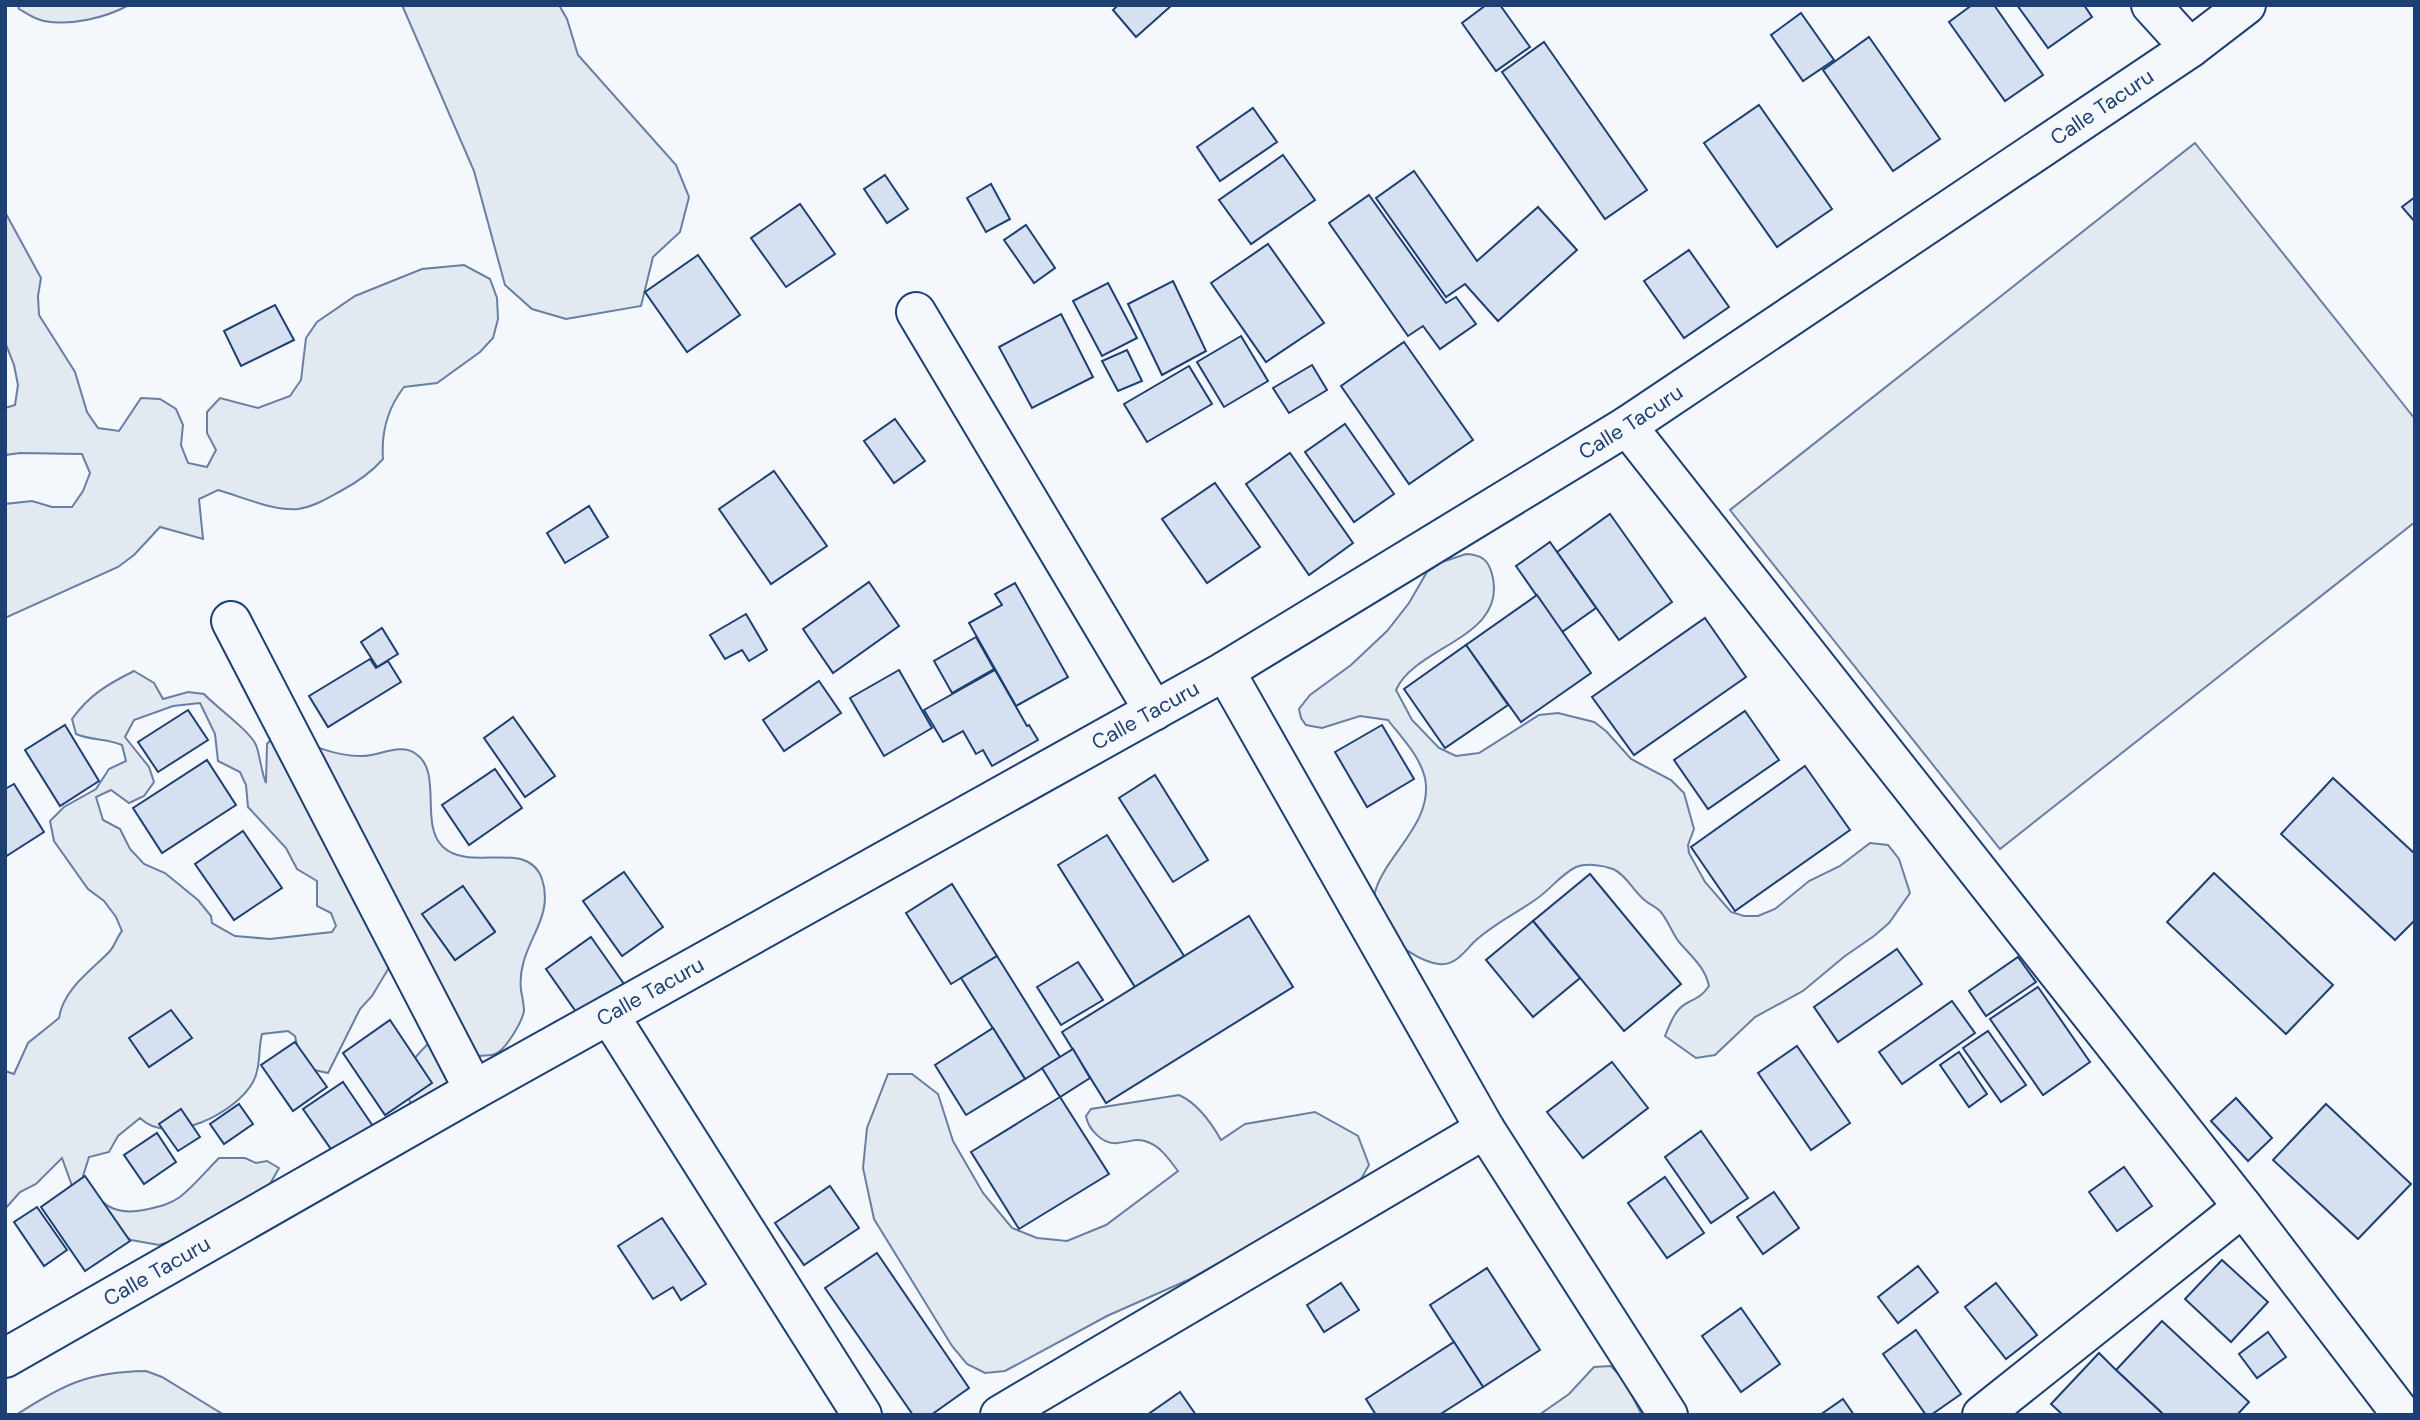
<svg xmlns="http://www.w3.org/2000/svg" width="2420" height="1420" viewBox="0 0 2420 1420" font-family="'DM Sans',sans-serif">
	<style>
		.green { fill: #e3e9f0; stroke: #687fa3; stroke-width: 2; fill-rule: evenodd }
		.building { fill: #d5e0f0; stroke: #1d3f73; stroke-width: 2 }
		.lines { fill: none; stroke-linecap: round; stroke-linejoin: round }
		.minor-casing { stroke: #1d3f73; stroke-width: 42 }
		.minor { stroke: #f4f7fb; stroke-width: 38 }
		.labels { text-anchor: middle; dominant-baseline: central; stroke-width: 5; stroke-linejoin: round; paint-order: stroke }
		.street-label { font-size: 21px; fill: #1d3f73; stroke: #f4f7fb }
	</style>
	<rect width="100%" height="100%" fill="#f4f7fb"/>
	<g class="green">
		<path d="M18,5H129C105,18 71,26 44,21C36,20 26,13 19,9Z"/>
		<polygon points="402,5 559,5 567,19 578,55 676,165 689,197 680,232 653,257 641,306 566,319 532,309 505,285 474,171"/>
		<polygon points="2195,143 2415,419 2415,522 2000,849 1730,510"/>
		<path d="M5,212L41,278L38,296L39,315L75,372L87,412L98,428L119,431L141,398L160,399L176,409L183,425L181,445L188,463L207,467L216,450L207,433V412L220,398L258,408L290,396L301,380L306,338L317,322L355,296L422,269L464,265L490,279L497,298L498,319L493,338L480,352L437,383L404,387C387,409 381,432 383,459C370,474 356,483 339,492C326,499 313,507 298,509C272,511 243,497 218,490L199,499L203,539L160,527L134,555L118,567L5,618V504L32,501L52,507H72L83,491L90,473L82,454L20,453L5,455V408L15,405L18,385L14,365L5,342Z"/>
		<path d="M1466,554C1481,555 1488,559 1492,574C1509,638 1416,645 1396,690L1412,720L1439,748L1456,756L1479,753L1539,715L1558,713L1594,722L1606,731L1631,759L1671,780L1684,793L1694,829L1688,845L1689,853L1705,882L1731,912L1744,916H1758L1775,909L1809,881L1840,866L1870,843L1888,845L1899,859L1910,893L1889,923L1874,936L1845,956L1803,991L1755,1017L1715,1055L1696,1058L1665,1036C1670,1024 1675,1009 1687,1003C1698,997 1702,996 1709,986C1705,967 1691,956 1679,942C1672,933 1668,920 1660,911C1656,907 1651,905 1647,902C1634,893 1627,875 1613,869C1602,865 1586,863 1576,867C1560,875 1550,890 1535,900C1515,914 1492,925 1474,942C1464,952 1455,966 1439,964C1420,962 1398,945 1385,932C1376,924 1372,904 1375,892C1385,855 1434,823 1425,778C1420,756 1401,737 1388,720L1360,716L1322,728L1306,725L1301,718L1299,709L1310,695L1351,665L1387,631L1409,603L1427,572L1442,562Z"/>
		<path d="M134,671L154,683L163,699L188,692L204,694C216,707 250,731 256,745C260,755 261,771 266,783L267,744L279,731C305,742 331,756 360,756C378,757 400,742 416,754C443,772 419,824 443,847C471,873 528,838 542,879C556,922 516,945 521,990C522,996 524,1005 524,1011C522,1022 505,1051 495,1054C491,1056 484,1055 479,1056L446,1097L412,1107C399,1076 406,1065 429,1043L390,966L372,996L360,1009L328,1073L310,1069L299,1054L295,1036L288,1031L262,1034C258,1050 261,1067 253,1082C236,1113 169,1147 140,1118L118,1136L109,1152L89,1157L83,1176C100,1206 115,1217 149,1209C161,1206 170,1204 180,1197C194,1186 206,1171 219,1158H245L256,1163L267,1161L279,1168L266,1191L178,1239L159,1245L131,1240L74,1200L71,1183L62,1158L36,1184L20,1192L5,1209V1071L14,1074L28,1043L59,1018C63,989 92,970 110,951C115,945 117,937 122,931L116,917L104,901L88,889L54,841L50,821L64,807L96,789L109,769L126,761L122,745C105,738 93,741 76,734L72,719C89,695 108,684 134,671ZM200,703L215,734L218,761L240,772L246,785L248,807L286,848L297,869L317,881V906L331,913L336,926L332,932L270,939L235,936L212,923L211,916L198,900L165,873L144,864L130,849L120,829L103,820L96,797L111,790L129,803L144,796L154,782L149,767L125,737L134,720L173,706ZM463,887L495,931L455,960L423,914Z"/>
		<path d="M888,1074H912L938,1094L953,1141L983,1193L1012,1228L1037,1238L1067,1241L1106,1225L1178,1171C1170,1161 1162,1148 1150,1143C1137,1137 1131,1142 1117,1143C1103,1145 1088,1129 1086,1116L1091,1109L1179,1095C1197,1103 1212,1124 1221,1140L1245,1124L1315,1112L1358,1136L1369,1165L1357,1186L1188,1280L1107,1316L1005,1371L985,1373L967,1364L952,1346L874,1219L863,1168L867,1128Z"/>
		<polygon points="1611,1366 1624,1380 1642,1415 1539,1415 1569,1394 1594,1367"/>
		<path d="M146,1371L162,1377L224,1415H16C64,1384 88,1372 146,1371Z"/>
	</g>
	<g class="building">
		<polygon points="1118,5 1172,5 1136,37 1113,10"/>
		<polygon points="1486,5 1500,5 1530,47 1496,71 1462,23"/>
		<polygon points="1972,5 1994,5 2043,75 2005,101 1949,22"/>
		<polygon points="2017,5 2084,5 2092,17 2048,48"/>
		<polygon points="1801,13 1834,60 1803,81 1771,35"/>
		<polygon points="1869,37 1940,139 1893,171 1823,70"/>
		<polygon points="1544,42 1647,190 1605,219 1502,72"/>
		<polygon points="1759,105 1832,209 1777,247 1704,143"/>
		<polygon points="1253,108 1277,142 1220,181 1197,147"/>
		<polygon points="1283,155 1315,200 1251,244 1219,200"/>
		<polygon points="1414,171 1477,261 1538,207 1577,250 1498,321 1465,284 1446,297 1376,198"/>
		<polygon points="885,175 908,209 887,223 864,189"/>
		<polygon points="991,184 1010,219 986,232 967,198"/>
		<polygon points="1369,195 1446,303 1456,297 1476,324 1440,349 1423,326 1408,336 1329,223"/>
		<polygon points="2415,197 2415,222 2402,207"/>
		<polygon points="800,204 835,254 786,287 751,238"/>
		<polygon points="1026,225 1055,268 1034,283 1004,240"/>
		<polygon points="1268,244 1324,323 1266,362 1211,283"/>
		<polygon points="1689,250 1729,307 1684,338 1644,281"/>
		<polygon points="698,255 740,315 687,352 645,292"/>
		<polygon points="1173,281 1206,351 1162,375 1128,304"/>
		<polygon points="1108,283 1137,338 1102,356 1073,301"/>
		<polygon points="275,305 294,340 241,366 224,331"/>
		<polygon points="1061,314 1093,377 1032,408 999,347"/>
		<polygon points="1241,336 1268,381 1224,407 1197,362"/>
		<polygon points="1404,342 1473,440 1409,484 1341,386"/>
		<polygon points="1127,350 1142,381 1118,391 1102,361"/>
		<polygon points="1312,365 1327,390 1289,413 1273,388"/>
		<polygon points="1189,366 1212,404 1147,442 1124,404"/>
		<polygon points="895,419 925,461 894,483 864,441"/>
		<polygon points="1345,424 1394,494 1354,522 1305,452"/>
		<polygon points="1290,453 1353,543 1309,575 1246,484"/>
		<polygon points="774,471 827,546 771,584 719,509"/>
		<polygon points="1215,483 1260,547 1207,583 1162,519"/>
		<polygon points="589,506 608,537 565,563 547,533"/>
		<polygon points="1610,514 1672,602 1619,640 1557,552"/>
		<polygon points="1550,542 1596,608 1562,632 1516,566"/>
		<polygon points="869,582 899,626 833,673 803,629"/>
		<polygon points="1015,583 1068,677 1016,706 969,623 1002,605 995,594"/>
		<polygon points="1537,595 1591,673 1521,722 1466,645"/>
		<polygon points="746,614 767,650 749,661 742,650 725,659 710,635"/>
		<polygon points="1705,618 1746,677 1634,755 1592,697"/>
		<polygon points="382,628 398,654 377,667 361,642"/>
		<polygon points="976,637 994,669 952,693 934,661"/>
		<polygon points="1466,645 1508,705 1445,748 1404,689"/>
		<polygon points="370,659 376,668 388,661 401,682 328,727 309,696"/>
		<polygon points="899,670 932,728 884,756 850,698"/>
		<polygon points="995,670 1027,726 1029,725 1038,740 992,766 983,750 976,754 963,731 943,742 924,710"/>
		<polygon points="819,681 841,713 784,751 763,720"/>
		<polygon points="188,710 208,740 158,772 138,742"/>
		<polygon points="1745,711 1779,760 1708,809 1674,760"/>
		<polygon points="513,717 555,776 525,797 484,738"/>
		<polygon points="65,725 99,781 60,806 25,750"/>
		<polygon points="1382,725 1414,779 1367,807 1335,752"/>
		<polygon points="207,760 236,805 162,853 133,808"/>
		<polygon points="1805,766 1850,830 1735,911 1691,847"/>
		<polygon points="495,769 522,808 469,845 442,805"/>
		<polygon points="1155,775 1208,860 1173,882 1119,798"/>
		<polygon points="2333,778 2415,854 2415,920 2395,940 2281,834"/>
		<polygon points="14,784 44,832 5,857 5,789"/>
		<polygon points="243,831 282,888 234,920 195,864"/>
		<polygon points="1107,835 1184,956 1135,987 1058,865"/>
		<polygon points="624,872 663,927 622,956 583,901"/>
		<polygon points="2214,873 2333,985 2286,1034 2167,922"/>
		<polygon points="1590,874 1681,984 1624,1031 1533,921"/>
		<polygon points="952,884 997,956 951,984 906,913"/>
		<polygon points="463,886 495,932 455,960 422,914"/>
		<polygon points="1249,916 1293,987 1106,1103 1062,1032"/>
		<polygon points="1533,921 1580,978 1533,1017 1486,960"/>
		<polygon points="591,937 631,994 586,1026 546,969"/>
		<polygon points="1897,949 1922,984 1838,1042 1814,1007"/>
		<polygon points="997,956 1060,1057 1025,1079 961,978"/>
		<polygon points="2018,957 2036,982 1986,1016 1969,991"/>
		<polygon points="1078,962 1103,1000 1061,1025 1037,987"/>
		<polygon points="2038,987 2090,1062 2043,1095 1990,1019"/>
		<polygon points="1952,1001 1975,1033 1902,1084 1879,1052"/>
		<polygon points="171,1010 192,1038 149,1067 129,1038"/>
		<polygon points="390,1020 432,1083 385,1115 343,1053"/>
		<polygon points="993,1028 1025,1079 966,1115 935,1065"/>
		<polygon points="1988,1031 2026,1085 2001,1102 1963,1048"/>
		<polygon points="295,1042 327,1087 293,1111 261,1065"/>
		<polygon points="1797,1046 1850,1123 1811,1150 1758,1073"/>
		<polygon points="1073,1049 1090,1078 1060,1097 1042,1068"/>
		<polygon points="1959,1052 1987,1094 1969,1107 1940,1065"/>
		<polygon points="1612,1062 1648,1108 1583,1158 1547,1112"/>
		<polygon points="343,1082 379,1135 340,1162 303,1109"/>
		<polygon points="1060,1097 1109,1174 1019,1229 971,1152"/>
		<polygon points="2236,1098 2272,1138 2248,1161 2211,1121"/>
		<polygon points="239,1104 253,1124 224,1144 210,1124"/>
		<polygon points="2326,1104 2411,1184 2358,1239 2273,1160"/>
		<polygon points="181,1109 200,1137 178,1151 159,1124"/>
		<polygon points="1701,1131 1748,1198 1711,1223 1665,1157"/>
		<polygon points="157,1133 176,1162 144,1184 124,1155"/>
		<polygon points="2124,1167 2152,1206 2117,1231 2089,1192"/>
		<polygon points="85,1176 130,1241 85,1271 41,1207"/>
		<polygon points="1665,1177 1704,1233 1667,1258 1628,1203"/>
		<polygon points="830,1186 859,1228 804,1265 775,1223"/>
		<polygon points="1774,1192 1799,1228 1763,1254 1737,1217"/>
		<polygon points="37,1207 67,1250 44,1266 14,1222"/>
		<polygon points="662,1218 706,1284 681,1300 673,1287 653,1299 618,1246"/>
		<polygon points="877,1253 969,1388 931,1415 913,1415 825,1288"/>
		<polygon points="2222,1260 2268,1302 2231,1342 2185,1299"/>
		<polygon points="1918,1266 1938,1292 1898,1323 1878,1297"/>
		<polygon points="1487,1268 1540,1350 1483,1387 1430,1305"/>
		<polygon points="1341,1283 1359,1310 1324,1332 1307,1305"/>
		<polygon points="1996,1283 2037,1335 2006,1359 1965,1307"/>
		<polygon points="1741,1308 1780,1364 1741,1392 1702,1336"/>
		<polygon points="2162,1321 2249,1402 2237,1415 2164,1415 2116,1370"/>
		<polygon points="1916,1330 1961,1394 1931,1415 1926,1415 1883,1354"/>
		<polygon points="2268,1332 2286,1357 2257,1378 2239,1354"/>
		<polygon points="1454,1342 1483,1387 1439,1415 1376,1415 1366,1399"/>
		<polygon points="2099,1353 2116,1370 2164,1415 2063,1415 2051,1404"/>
		<polygon points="1180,1392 1196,1415 1147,1415"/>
		<polygon points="1843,1399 1854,1415 1820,1415"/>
	</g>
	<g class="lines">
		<g class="minor-casing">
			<g id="minor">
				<polyline points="2151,5 2190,48"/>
				<polyline points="916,312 1154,711"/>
				<polyline points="1627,426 2243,1207 2402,1415"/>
				<polyline points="231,621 474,1090"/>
				<polyline points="1225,671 1485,1129 1668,1415"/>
				<polyline points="609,1015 862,1415"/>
				<path id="s1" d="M5,1358L474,1090L1225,671L1627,426L2190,48L2246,5"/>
				<polyline points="1000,1415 1485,1129"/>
				<polyline points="1982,1415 2243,1207"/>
			</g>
		</g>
		<use href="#minor" class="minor"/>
	</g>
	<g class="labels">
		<g class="street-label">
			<text stroke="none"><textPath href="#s1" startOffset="2443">Calle Tacuru</textPath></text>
			<text stroke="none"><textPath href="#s1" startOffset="1876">Calle Tacuru</textPath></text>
			<text stroke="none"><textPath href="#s1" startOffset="1309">Calle Tacuru</textPath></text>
			<text stroke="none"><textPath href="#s1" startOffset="742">Calle Tacuru</textPath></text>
			<text stroke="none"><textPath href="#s1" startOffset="175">Calle Tacuru</textPath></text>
		</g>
	</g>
	<rect width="2420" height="1420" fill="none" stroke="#1d3f73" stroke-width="14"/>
</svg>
